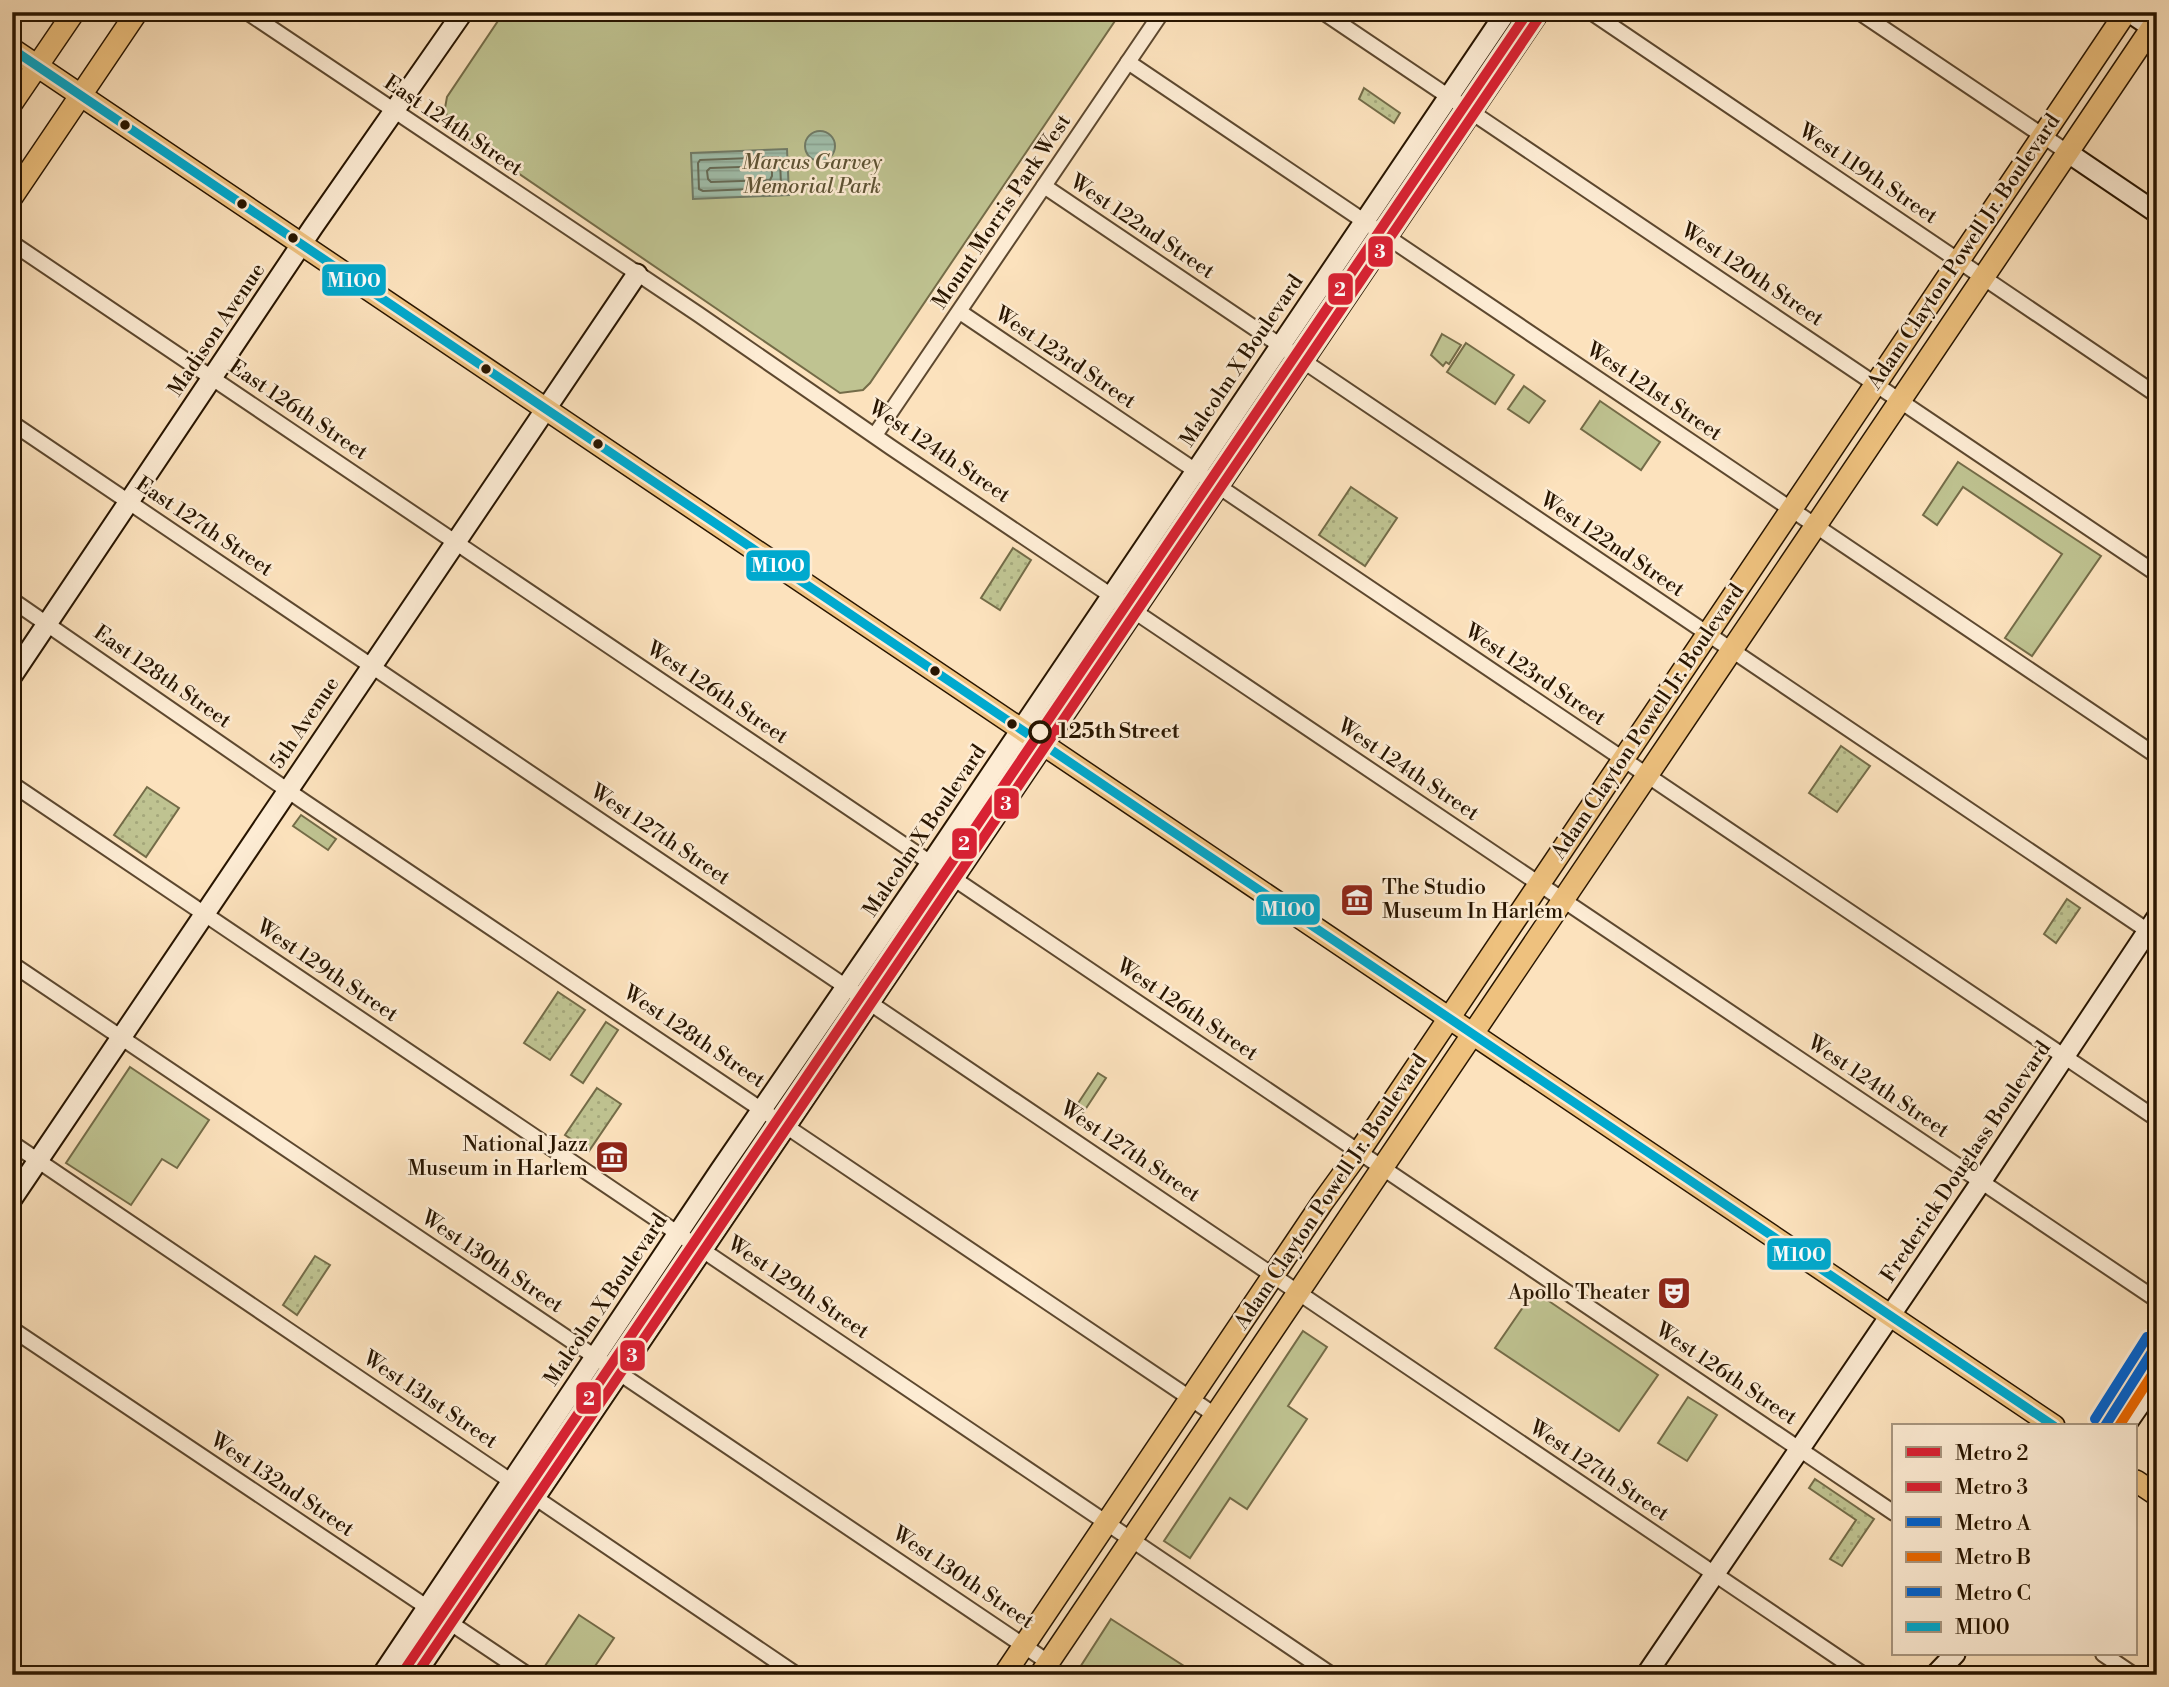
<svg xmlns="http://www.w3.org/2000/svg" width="2169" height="1687" viewBox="0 0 2169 1687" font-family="'Libre Bodoni',serif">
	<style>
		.grass { fill: url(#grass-dots); stroke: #746c48; stroke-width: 2 }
		.park { fill: #bfc391; stroke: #746c48; stroke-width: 2 }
		.water { fill: url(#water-rules); stroke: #707b67; stroke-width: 2 }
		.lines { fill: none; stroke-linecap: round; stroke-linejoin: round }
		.shore { stroke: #646a56; stroke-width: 2 }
		.minor-casing { stroke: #5d482f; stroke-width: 18 }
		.secondary-casing { stroke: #281500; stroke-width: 23 }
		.primary-casing { stroke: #281500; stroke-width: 24 }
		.minor { stroke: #fdecd4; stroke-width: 14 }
		.secondary { stroke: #fdecd4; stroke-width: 19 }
		.primary { stroke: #eec17e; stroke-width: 21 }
		.bus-1-casing { stroke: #fdecd4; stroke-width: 14 }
		.bus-1 { stroke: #00a9ce; stroke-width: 9 }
		.metro-1-casing { stroke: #fdecd4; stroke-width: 16 }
		.metro-2-casing { stroke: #fdecd4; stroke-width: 16 }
		.metro-3-casing { stroke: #fdecd4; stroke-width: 16 }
		.metro-4-casing { stroke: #fdecd4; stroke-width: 16 }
		.metro-5-casing { stroke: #fdecd4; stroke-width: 16 }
		.metro-1 { stroke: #d82233; stroke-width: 10 }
		.metro-2 { stroke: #d82233; stroke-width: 10 }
		.metro-3 { stroke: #0062cf; stroke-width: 10 }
		.metro-4 { stroke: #eb6800; stroke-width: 10 }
		.metro-5 { stroke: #0062cf; stroke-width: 10 }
		.bus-dot { fill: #281500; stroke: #fdecd4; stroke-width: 2.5 }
		.stop-dot { fill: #fdecd4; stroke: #281500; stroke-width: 3.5 }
		.labels { text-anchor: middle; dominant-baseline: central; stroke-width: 5; stroke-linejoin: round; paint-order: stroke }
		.street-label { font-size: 21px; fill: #281500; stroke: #fdecd4 }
		.park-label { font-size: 21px; font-style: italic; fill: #5d5233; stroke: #fdecd4 }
		.stop-label { font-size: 21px; font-weight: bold; fill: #281500; stroke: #fdecd4; text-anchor: start }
		.poi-label { font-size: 21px; fill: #281500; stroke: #fdecd4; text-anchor: end }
		.line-badge { stroke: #fdecd4; stroke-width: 2.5 }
		.badge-label { font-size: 19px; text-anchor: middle; font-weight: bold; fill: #fff }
	</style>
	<defs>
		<pattern id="grass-dots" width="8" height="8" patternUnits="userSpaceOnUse" patternTransform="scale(1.75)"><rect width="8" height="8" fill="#bfc391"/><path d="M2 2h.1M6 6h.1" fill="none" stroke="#a4a77b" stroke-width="1.8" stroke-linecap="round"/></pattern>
		<pattern id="water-rules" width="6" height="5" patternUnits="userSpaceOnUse" patternTransform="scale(1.75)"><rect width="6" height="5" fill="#a0bfac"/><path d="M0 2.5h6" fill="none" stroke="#8aa392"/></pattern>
	</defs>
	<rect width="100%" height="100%" fill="#fce2bd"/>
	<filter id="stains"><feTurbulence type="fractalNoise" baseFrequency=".00286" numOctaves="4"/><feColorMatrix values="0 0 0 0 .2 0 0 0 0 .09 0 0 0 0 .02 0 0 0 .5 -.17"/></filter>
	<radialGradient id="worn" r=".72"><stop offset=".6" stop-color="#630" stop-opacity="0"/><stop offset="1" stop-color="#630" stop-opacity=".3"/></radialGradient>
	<g class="grass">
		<polygon points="1364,88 1400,113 1394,123 1359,99"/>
		<polygon points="1351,487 1397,518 1365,566 1319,535"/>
		<polygon points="1013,548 1031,560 1000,610 981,598"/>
		<polygon points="1841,746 1870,766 1837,812 1809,793"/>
		<polygon points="147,787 179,808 146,857 114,835"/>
		<polygon points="2067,899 2080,908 2056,943 2044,934"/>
		<polygon points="558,992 585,1010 550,1060 524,1043"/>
		<polygon points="597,1088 621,1104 589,1151 565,1135"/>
		<polygon points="315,1256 330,1265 297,1315 283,1305"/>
		<polygon points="1815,1479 1874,1519 1842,1566 1830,1559 1856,1520 1809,1488"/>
	</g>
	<g class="park">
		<polygon points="504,12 1121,12 870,383 863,390 840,393 449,126 445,108 447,97"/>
		<polygon points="1442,334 1461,345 1449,364 1446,362 1443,366 1431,355"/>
		<polygon points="1466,343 1514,375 1495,404 1447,372"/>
		<polygon points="1524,386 1545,401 1529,423 1508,409"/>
		<polygon points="1600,401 1660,442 1641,470 1581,429"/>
		<polygon points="1958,462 2101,556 2032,656 2005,638 2062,554 1963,487 1937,525 1923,515"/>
		<polygon points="301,815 336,839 328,850 293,826"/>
		<polygon points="606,1022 618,1030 583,1083 571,1075"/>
		<polygon points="130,1067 209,1120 177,1168 162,1159 131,1205 66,1163"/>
		<polygon points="1098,1073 1106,1078 1079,1119 1071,1114"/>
		<polygon points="1534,1291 1658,1375 1619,1431 1495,1348"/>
		<polygon points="1303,1331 1327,1347 1288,1406 1307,1419 1247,1509 1230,1498 1190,1558 1164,1541"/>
		<polygon points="1688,1397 1717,1415 1687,1461 1658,1443"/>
		<polygon points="579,1615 614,1638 589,1675 558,1675 545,1666"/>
		<polygon points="1111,1619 1198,1675 1075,1675"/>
	</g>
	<g class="water">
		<circle cx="820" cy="146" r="15"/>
		<polygon points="787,149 789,195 693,199 691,153"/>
	</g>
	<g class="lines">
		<g class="shore">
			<polygon points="778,157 780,160 781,185 779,188 703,191 699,189 698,163 700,160"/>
			<polygon points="769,166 772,168 772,176 770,180 711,182 708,179 707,171 710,168"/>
		</g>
		<g class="minor-casing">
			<g id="minor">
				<polyline points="247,12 698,314 892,448 2157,1300"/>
				<polyline points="1323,12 2157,574"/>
				<polyline points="1591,12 2157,395"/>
				<polyline points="1859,12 2067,152"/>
				<polyline points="1128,62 2157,756"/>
				<polyline points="1044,186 2157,937"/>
				<polyline points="12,243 1894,1513"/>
				<polyline points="960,312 2157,1119"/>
				<polyline points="12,423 1864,1675"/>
				<polyline points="875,435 1162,12"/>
				<polyline points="12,600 303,801 1215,1415"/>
				<polyline points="12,784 1332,1675"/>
				<polyline points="12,964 1048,1662"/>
				<polyline points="12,1143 797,1675"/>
				<polyline points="12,1329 528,1675"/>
				<polyline points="2103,1654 2134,1675"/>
			</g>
		</g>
		<g class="secondary-casing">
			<g id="secondary">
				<polyline points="2129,12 2157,31"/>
				<polyline points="2067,152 2157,213"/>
				<polyline points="12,676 313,227 463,12"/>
				<polyline points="12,1199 637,274"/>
				<polyline points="2125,1426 2157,1380"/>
				<polyline points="382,1675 719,1172 931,863 1506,12"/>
				<polyline points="415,1675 1539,12"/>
				<polyline points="1646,1675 1981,1182 2157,917"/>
				<polyline points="1935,1675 1955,1654"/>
			</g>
		</g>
		<g class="primary-casing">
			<g id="primary">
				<polyline points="12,49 2054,1426"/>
				<polyline points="12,103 74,12"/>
				<polyline points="12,197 137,12"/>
				<polyline points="2136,1481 2157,1495"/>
				<polyline points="1004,1675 1322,1203 1359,1152 2126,12"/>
				<polyline points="1040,1675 2157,20"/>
			</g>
		</g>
		<use href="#minor" class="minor"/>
		<use href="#secondary" class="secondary"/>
		<use href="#primary" class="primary"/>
		<g class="bus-1-casing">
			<polyline id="bus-1" points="12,49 2054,1426"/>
		</g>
		<use href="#bus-1" class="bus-1"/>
		<g class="metro-1-casing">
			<polyline id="metro-1" points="401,1675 1528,12"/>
		</g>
		<g class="metro-2-casing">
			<polyline id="metro-2" points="416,1675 1538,19"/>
		</g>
		<g class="metro-3-casing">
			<polyline id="metro-3" points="2105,1426 2157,1344"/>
		</g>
		<g class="metro-4-casing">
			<polyline id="metro-4" points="2119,1426 2157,1367"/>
		</g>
		<g class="metro-5-casing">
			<polyline id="metro-5" points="2095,1419 2147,1337"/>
		</g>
		<use href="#metro-1" class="metro-1"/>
		<use href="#metro-2" class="metro-2"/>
		<use href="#metro-3" class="metro-3"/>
		<use href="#metro-4" class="metro-4"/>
		<use href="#metro-5" class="metro-5"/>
	</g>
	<defs>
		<g id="museum-square" transform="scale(1.75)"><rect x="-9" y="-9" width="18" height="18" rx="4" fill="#8f2418" stroke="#fdecd4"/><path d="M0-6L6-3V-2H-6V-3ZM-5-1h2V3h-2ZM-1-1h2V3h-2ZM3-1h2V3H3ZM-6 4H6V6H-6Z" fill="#fff"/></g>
		<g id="theatre-square" transform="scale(1.75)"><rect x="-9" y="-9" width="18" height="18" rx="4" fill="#8f2418" stroke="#fdecd4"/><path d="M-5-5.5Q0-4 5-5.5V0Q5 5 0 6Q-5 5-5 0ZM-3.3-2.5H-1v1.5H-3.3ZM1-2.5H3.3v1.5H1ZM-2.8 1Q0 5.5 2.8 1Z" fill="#fff"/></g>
	</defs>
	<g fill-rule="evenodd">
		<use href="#museum-square" x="1357" y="900"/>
		<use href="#museum-square" x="612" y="1157"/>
		<use href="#theatre-square" x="1674" y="1293"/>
	</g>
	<g class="bus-dot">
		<circle cx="125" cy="125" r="6"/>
		<circle cx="242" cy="204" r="6"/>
		<circle cx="293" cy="238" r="6"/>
		<circle cx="486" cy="369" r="6"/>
		<circle cx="598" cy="444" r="6"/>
		<circle cx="935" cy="671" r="6"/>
		<circle cx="1012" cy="724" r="6"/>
	</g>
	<circle class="stop-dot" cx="1040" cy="732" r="10"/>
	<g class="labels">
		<g class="street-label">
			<text transform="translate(453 126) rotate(34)">East 124th Street</text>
			<text transform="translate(1868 174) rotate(34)">West 119th Street</text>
			<text transform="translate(1002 212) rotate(-56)">Mount Morris Park West</text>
			<text transform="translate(1142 227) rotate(34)">West 122nd Street</text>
			<text transform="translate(1964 252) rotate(-56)">Adam Clayton Powell Jr. Boulevard</text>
			<text transform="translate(1752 275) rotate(34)">West 120th Street</text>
			<text transform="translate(217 330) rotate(-56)">Madison Avenue</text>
			<text transform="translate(1065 358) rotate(34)">West 123rd Street</text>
			<text transform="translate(1242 361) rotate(-56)">Malcolm X Boulevard</text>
			<text transform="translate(1654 392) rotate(34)">West 121st Street</text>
			<text transform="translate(298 410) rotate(34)">East 126th Street</text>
			<text transform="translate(939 452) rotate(34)">West 124th Street</text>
			<text transform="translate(204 527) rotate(34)">East 127th Street</text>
			<text transform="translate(1612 545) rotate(34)">West 122nd Street</text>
			<text transform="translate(1535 675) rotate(34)">West 123rd Street</text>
			<text transform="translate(162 677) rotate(35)">East 128th Street</text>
			<text transform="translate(717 693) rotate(34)">West 126th Street</text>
			<text transform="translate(1648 722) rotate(-56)">Adam Clayton Powell Jr. Boulevard</text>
			<text transform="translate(305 723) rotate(-56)">5th Avenue</text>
			<text transform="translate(1408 770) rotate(34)">West 124th Street</text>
			<text transform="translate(925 831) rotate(-56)">Malcolm X Boulevard</text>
			<text transform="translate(660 835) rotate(34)">West 127th Street</text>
			<text transform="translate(327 971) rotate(34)">West 129th Street</text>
			<text transform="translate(1187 1010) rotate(34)">West 126th Street</text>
			<text transform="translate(694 1037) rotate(34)">West 128th Street</text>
			<text transform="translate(1878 1087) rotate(34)">West 124th Street</text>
			<text transform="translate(1130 1152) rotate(34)">West 127th Street</text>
			<text transform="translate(1966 1162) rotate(-56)">Frederick Douglass Boulevard</text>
			<text transform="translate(1331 1192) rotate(-56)">Adam Clayton Powell Jr. Boulevard</text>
			<text transform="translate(492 1262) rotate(34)">West 130th Street</text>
			<text transform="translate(798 1288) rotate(34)">West 129th Street</text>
			<text transform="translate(606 1300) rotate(-56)">Malcolm X Boulevard</text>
			<text transform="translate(1726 1374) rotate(34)">West 126th Street</text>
			<text transform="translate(430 1400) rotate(34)">West 131st Street</text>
			<text transform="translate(1599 1471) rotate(34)">West 127th Street</text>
			<text transform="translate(282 1485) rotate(34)">West 132nd Street</text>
			<text transform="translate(963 1578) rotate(34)">West 130th Street</text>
		</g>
		<g class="park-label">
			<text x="812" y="163">Marcus Garvey<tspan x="812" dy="24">Memorial Park</tspan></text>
		</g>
		<g class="stop-label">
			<text x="1058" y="732">125th Street</text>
		</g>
		<g class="poi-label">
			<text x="1382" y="888" text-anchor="start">The Studio<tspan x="1382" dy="24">Museum In Harlem</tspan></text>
			<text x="588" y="1145">National Jazz<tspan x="588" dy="24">Museum in Harlem</tspan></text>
			<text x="1650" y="1293">Apollo Theater</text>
		</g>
	</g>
	<g class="line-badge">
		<rect x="1367" y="235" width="27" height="33" rx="7" fill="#d82233"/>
		<rect x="321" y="263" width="66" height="34" rx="7" fill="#00a9ce"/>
		<rect x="1327" y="272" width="27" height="34" rx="7" fill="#d82233"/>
		<rect x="745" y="549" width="66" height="33" rx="7" fill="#00a9ce"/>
		<rect x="993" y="787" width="27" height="33" rx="7" fill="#d82233"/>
		<rect x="951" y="827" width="27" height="33" rx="7" fill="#d82233"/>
		<rect x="1255" y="893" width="66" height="33" rx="7" fill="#00a9ce"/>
		<rect x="1766" y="1237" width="66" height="34" rx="7" fill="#00a9ce"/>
		<rect x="619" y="1339" width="27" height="33" rx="7" fill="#d82233"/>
		<rect x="575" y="1381" width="27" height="34" rx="7" fill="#d82233"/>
	</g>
	<g class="badge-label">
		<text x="1380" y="258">3</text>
		<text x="354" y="287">M100</text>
		<text x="1340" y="296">2</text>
		<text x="778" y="572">M100</text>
		<text x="1006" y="810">3</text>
		<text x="964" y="850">2</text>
		<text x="1288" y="916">M100</text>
		<text x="1799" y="1261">M100</text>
		<text x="632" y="1362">3</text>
		<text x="589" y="1405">2</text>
	</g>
	<rect width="2169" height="1687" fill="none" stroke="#fce2bd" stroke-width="42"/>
	<rect x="14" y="14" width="2141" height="1659" fill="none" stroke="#281500" stroke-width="3.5"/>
	<rect x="21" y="21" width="2127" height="1645" fill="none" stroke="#281500" stroke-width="2"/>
	<rect x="1892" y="1424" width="245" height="231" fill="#fdecd4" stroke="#a8967f" stroke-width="2"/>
	<rect x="1906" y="1447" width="35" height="10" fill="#d82233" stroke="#a8967f" stroke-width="2"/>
	<text x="1955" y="1460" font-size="21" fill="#281500">Metro 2</text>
	<rect x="1906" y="1482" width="35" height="10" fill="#d82233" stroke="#a8967f" stroke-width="2"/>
	<text x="1955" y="1494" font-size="21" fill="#281500">Metro 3</text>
	<rect x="1906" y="1517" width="35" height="10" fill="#0062cf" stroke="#a8967f" stroke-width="2"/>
	<text x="1955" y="1530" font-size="21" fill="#281500">Metro A</text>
	<rect x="1906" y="1552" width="35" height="10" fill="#eb6800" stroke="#a8967f" stroke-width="2"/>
	<text x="1955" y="1564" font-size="21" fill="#281500">Metro B</text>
	<rect x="1906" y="1587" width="35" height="10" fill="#0062cf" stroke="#a8967f" stroke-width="2"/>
	<text x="1955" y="1600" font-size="21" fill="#281500">Metro C</text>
	<rect x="1906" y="1622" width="35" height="10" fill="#00a9ce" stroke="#a8967f" stroke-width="2"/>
	<text x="1955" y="1634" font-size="21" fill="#281500">M100</text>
	<rect width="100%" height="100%" filter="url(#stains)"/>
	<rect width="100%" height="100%" fill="url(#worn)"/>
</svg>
